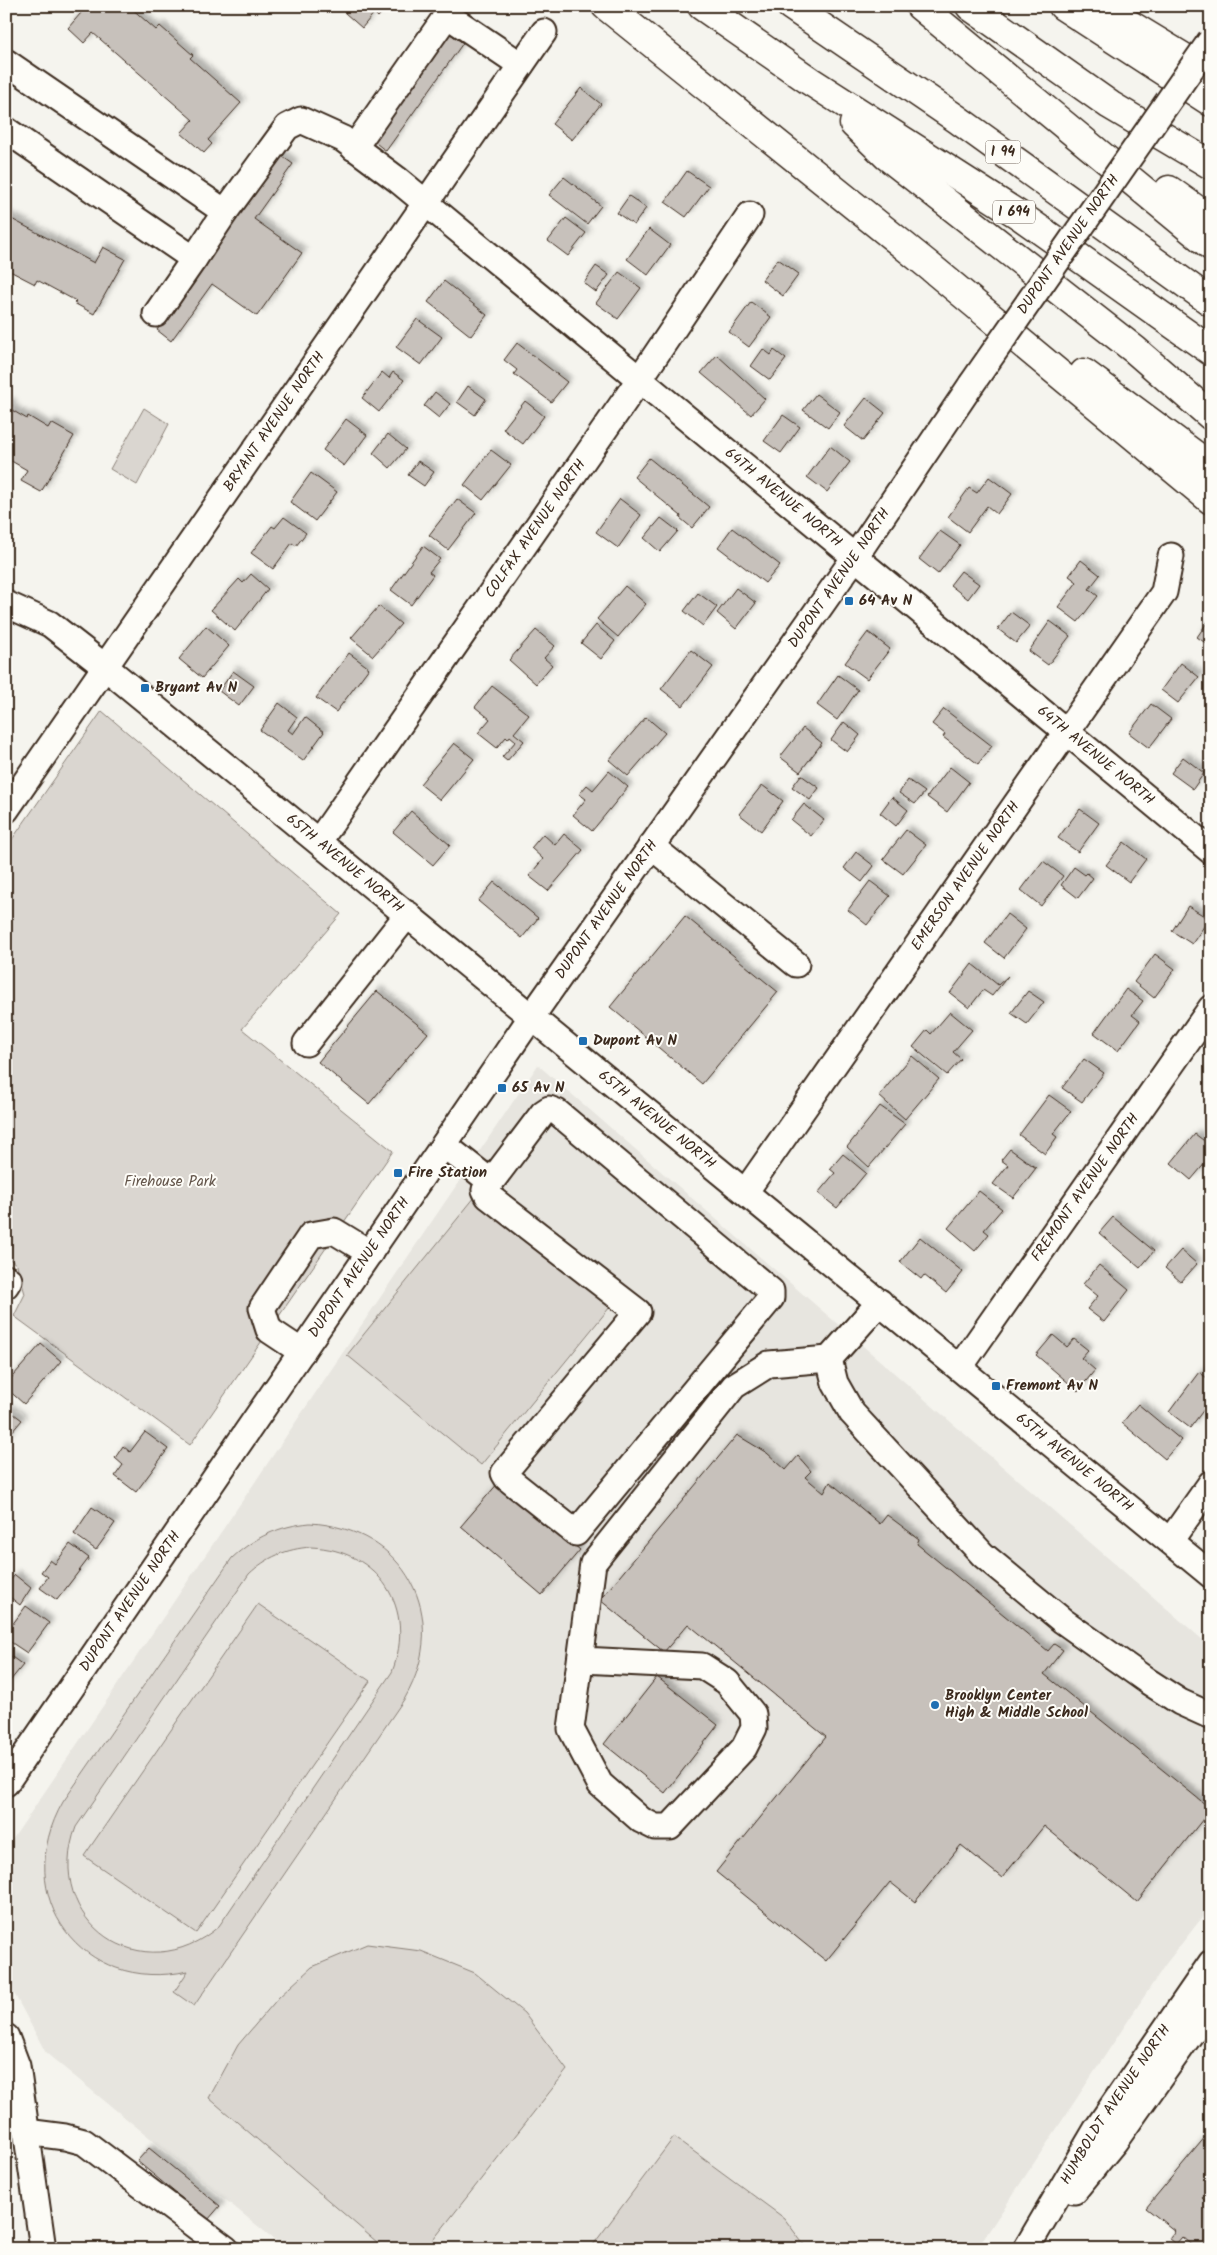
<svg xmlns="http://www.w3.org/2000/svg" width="1217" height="2255" viewBox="0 0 1217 2255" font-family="Kalam,sans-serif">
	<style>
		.built { fill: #e7e5df }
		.green { fill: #dad6d0; stroke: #8a8077; fill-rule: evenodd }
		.building { fill: #c7c1bb; stroke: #3b2a1e; filter: url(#shadow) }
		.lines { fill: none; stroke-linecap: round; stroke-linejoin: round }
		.minor-casing { stroke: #3b2a1e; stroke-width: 29 }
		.highway-casing { stroke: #3b2a1e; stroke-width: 31 }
		.minor { stroke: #fdfcf7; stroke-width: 25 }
		.highway { stroke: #fdfcf7; stroke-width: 28 }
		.minor-bridge-casing { stroke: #3b2a1e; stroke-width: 29; stroke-linecap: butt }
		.minor-bridge { stroke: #fdfcf7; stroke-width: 25 }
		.poi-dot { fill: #1f6fb2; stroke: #fdfcf7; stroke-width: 2 }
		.labels { text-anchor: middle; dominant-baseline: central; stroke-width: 4; stroke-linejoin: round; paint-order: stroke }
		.shield { fill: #fdfcf7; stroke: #75695f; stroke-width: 1 }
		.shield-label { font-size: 14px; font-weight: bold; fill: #3b2a1e }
		.street-label { font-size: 15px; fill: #3b2a1e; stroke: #fdfcf7 }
		.poi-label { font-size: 15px; font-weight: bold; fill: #3b2a1e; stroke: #fdfcf7; text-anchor: start }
		.park-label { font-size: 15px; fill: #63554a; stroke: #fdfcf7 }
	</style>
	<defs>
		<filter id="shadow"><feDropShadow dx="4.5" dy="-4.5" stdDeviation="2.5" flood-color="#0004"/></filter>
	</defs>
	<rect width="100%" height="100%" fill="#f5f4ee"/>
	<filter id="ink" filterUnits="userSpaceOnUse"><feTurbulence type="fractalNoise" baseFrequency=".02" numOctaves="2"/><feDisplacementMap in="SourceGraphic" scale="10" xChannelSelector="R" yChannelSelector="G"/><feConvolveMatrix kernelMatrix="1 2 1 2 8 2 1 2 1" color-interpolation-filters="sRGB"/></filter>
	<g filter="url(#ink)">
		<polygon class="built" points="538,1065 1211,1647 1211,1906 1165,1965 977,2249 286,2249 46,2053 15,1995 6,1988 6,1849"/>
		<g class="green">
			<polygon points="144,408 169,424 137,485 110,469"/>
			<polygon points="102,711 341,914 242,1029 393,1151 190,1445 14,1316 25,1294 17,1265 6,1256 6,848"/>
			<polygon points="475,1197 610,1307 481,1465 347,1355"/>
			<path d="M310,1523C405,1528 452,1616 405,1698L194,2006L174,1992L188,1971C82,1995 9,1896 63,1802L232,1558C255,1537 279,1526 310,1523ZM311,1547C379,1550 417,1608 392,1672L219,1926C143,1993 41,1921 76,1827L249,1574C267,1557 286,1549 311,1547Z"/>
			<polygon points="258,1604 370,1681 196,1933 84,1856"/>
			<polygon points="367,1944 421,1951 475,1973 524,2013 567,2070 426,2249 385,2249 209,2098 238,2045 279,1997 312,1967"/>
			<polygon points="674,2137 784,2218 807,2249 590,2249"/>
		</g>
		<g class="building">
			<polygon points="87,6 129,6 156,30 160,26 193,55 190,58 241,103 208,140 212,144 204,153 181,133 193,120 93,33 84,43 68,28"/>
			<polygon points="346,6 388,6 378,17 374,13 362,28 345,13 349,9"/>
			<polygon points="449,33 463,43 386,151 372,140"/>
			<polygon points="581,88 601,104 572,140 552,124"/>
			<polygon points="279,154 293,164 254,219 302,253 257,316 212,284 171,341 157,330"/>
			<polygon points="687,171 709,186 686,217 665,202"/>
			<polygon points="564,177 601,206 587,224 549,195"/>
			<polygon points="629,196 646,208 634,225 617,213"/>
			<polygon points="6,216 94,263 103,247 125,259 94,314 74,303 76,301 37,280 35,284 6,269"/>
			<polygon points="566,218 586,233 568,256 548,241"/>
			<polygon points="649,229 670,245 648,275 627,259"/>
			<polygon points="778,259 799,274 783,296 762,280"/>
			<polygon points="596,266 609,275 596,292 584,283"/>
			<polygon points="619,272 641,288 618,319 596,303"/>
			<polygon points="444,281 487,315 471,336 428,302"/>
			<polygon points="751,302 771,317 749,347 729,332"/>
			<polygon points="417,319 442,337 421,365 396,347"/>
			<polygon points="517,343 567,382 551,402 514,374 517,370 504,360"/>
			<polygon points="763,349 771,355 774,350 786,359 770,380 751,366"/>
			<polygon points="717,355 765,399 751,415 701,373"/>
			<polygon points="382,372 389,378 393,372 404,380 379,412 362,398"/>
			<polygon points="468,386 486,399 475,415 457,402"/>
			<polygon points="435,392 450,404 439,418 424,406"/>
			<polygon points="816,394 840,412 828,428 803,410"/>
			<polygon points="866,398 885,413 863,441 844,426"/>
			<polygon points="525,401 544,416 523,444 503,429"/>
			<polygon points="6,402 12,405 10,409 27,419 28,416 48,428 51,423 74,436 41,492 21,481 27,470 6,458"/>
			<polygon points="783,415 800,427 781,453 764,441"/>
			<polygon points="346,419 367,435 344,466 323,450"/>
			<polygon points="388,434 406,449 390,468 373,453"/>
			<polygon points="830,446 850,462 827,492 807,477"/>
			<polygon points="491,450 511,465 483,500 464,485"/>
			<polygon points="649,458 709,507 692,528 680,518 681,516 634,477"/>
			<polygon points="418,461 434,472 424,486 408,475"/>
			<polygon points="311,473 337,492 315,521 290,502"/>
			<polygon points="989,477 1012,494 997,514 987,506 968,532 948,517 969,488 977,493"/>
			<polygon points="457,499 476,513 448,550 429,535"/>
			<polygon points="620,499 641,515 618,548 596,532"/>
			<polygon points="284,517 306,533 296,546 292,543 273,569 251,553 272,526 275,528"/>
			<polygon points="661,518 678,531 660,552 644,538"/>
			<polygon points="732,528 780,565 765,583 718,547"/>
			<polygon points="940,531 960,545 938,574 919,559"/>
			<polygon points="423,546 440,559 429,572 433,575 411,605 391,590"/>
			<polygon points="1081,560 1100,575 1089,589 1098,596 1078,622 1058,607 1077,582 1069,576"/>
			<polygon points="961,571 979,584 968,599 950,585"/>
			<polygon points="251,574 268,589 235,631 211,610 239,579 243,583"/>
			<polygon points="625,586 646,604 618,637 597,619"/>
			<polygon points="736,588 756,603 736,629 717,613"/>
			<polygon points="698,593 717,607 703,626 684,611"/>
			<polygon points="379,606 401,624 373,656 351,638"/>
			<polygon points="1011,612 1030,626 1016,643 998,629"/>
			<polygon points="1211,617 1211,647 1197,637"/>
			<polygon points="1050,621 1070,636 1048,665 1029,651"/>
			<polygon points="596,625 615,641 601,659 581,643"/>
			<polygon points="206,626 229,646 202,678 179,659"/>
			<polygon points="536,630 555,646 544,658 552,665 536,684 509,660"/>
			<polygon points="868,632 890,649 867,679 845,663"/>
			<polygon points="691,650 713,667 683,706 661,689"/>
			<polygon points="349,653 369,668 336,712 316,698"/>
			<polygon points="1181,663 1199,677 1178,703 1161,690"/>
			<polygon points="233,671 254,686 239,706 219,691"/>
			<polygon points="838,675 858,690 837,720 817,705"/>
			<polygon points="492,686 529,715 514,733 524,741 507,761 502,757 516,741 510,736 508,739 506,737 497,748 478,733 490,719 475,707"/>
			<polygon points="279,703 297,717 288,730 293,734 305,717 324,732 303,761 260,730"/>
			<polygon points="1151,704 1171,719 1149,748 1129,733"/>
			<polygon points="944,709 992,746 978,764 943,737 945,734 932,724"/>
			<polygon points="646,717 665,733 628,776 609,760"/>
			<polygon points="844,722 860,735 847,752 831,740"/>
			<polygon points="803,728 822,743 800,772 780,757"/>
			<polygon points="454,743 474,759 440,800 420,784"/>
			<polygon points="1183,757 1204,773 1193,789 1171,773"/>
			<polygon points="950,767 969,782 947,812 927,797"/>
			<polygon points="609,771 628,787 592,831 573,815 586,799 579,794 587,785 593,790"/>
			<polygon points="801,775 819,788 810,800 792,787"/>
			<polygon points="908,780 925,792 915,804 899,793"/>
			<polygon points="762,785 783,801 761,831 739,814"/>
			<polygon points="892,797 908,810 896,826 880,813"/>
			<polygon points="804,804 824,820 811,836 791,820"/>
			<polygon points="1080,809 1099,823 1078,852 1058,838"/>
			<polygon points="411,811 450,845 433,865 393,832"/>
			<polygon points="906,830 926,845 903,874 883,859"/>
			<polygon points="543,834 555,845 564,834 583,850 548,891 529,876 543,859 531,848"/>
			<polygon points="1124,842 1146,859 1129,882 1106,865"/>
			<polygon points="856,852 874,866 862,882 844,868"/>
			<polygon points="1043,861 1063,876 1041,906 1021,890"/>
			<polygon points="1074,867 1085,875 1087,873 1093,878 1078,898 1061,885"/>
			<polygon points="870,881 890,896 867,925 848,910"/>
			<polygon points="494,882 538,918 522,938 478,901"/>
			<polygon points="1188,906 1209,919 1192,944 1172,931"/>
			<polygon points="1007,914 1026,929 1004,958 985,943"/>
			<polygon points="685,916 778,992 702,1084 610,1007"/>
			<polygon points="1155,954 1175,969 1154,998 1134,982"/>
			<polygon points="972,964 998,985 1008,976 992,996 983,990 969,1008 950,993"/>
			<polygon points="1126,989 1143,1001 1132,1015 1140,1021 1118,1051 1094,1033"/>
			<polygon points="377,991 428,1033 369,1104 318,1062"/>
			<polygon points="1028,991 1044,1002 1027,1024 1011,1013"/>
			<polygon points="950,1012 972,1030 953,1052 961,1059 947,1075 913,1047 927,1030 931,1034"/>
			<polygon points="912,1056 939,1079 905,1119 879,1096"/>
			<polygon points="1084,1059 1104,1073 1082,1102 1062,1088"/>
			<polygon points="1049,1095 1071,1111 1053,1134 1057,1137 1045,1154 1019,1135"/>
			<polygon points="880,1106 905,1124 869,1167 847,1147"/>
			<polygon points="1195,1134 1211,1146 1211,1156 1191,1180 1171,1163"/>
			<polygon points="1010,1149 1036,1168 1013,1198 993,1184 1008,1165 1001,1160"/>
			<polygon points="843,1154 866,1173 837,1208 818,1193 835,1173 830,1169"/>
			<polygon points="979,1191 1002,1209 984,1230 989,1234 975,1251 948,1228"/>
			<polygon points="1113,1217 1154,1251 1140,1268 1099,1233"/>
			<polygon points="920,1237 963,1272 946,1293 924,1275 921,1279 900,1262"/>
			<polygon points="1181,1250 1197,1264 1181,1282 1165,1268"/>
			<polygon points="1099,1265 1129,1290 1104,1322 1087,1309 1098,1296 1083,1284"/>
			<polygon points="1053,1335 1067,1347 1074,1339 1088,1350 1081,1358 1095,1370 1078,1391 1036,1355"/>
			<polygon points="41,1344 61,1361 24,1404 6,1388 6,1384"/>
			<polygon points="1199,1372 1211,1381 1211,1400 1190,1428 1169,1412"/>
			<polygon points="1138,1404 1181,1440 1165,1459 1122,1423"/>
			<polygon points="6,1408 22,1420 6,1439"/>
			<polygon points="145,1432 168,1449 136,1492 115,1476 123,1465 115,1458 123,1446 130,1452"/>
			<polygon points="737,1435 767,1453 786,1470 798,1456 811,1471 805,1477 824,1493 830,1482 880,1524 887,1515 919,1539 917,1544 1048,1651 1054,1644 1063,1650 1044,1674 1211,1809 1137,1902 1044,1826 1002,1878 961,1845 915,1902 890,1882 826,1961 716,1872 826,1737 688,1624 664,1652 600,1600"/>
			<polygon points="499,1482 580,1550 542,1595 461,1526"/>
			<polygon points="92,1507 115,1523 96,1550 74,1534"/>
			<polygon points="70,1544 89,1558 57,1600 40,1588 48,1577 41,1572 50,1560 55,1564"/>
			<polygon points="15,1575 31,1588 20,1605 6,1594 6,1585"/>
			<polygon points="26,1606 49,1623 27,1653 6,1639 6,1633"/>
			<polygon points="6,1653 23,1665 6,1686"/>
			<polygon points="657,1677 718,1725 665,1793 604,1744"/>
			<polygon points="1211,2130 1211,2188 1202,2198 1211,2206 1211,2249 1196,2249 1182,2237 1176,2244 1169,2238 1175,2231 1146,2208"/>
			<polygon points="149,2148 220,2206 208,2220 137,2161"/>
		</g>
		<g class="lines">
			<g class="minor-casing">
				<g id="minor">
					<polyline points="6,62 225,212 194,259 6,130"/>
					<polyline points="354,148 447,15 521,65"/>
					<path id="s1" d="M225,212L287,127L301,120L343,139L398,180L1211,851"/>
					<polyline points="156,314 194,259"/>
					<path id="s2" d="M6,604L50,624L104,666L1211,1575"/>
					<path id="s3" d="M6,810L544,32"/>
					<path id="s4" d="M319,841L639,380L750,215"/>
					<polyline points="651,846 796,964"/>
					<polyline points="306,1043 408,914"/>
					<polygon points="549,1109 557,1112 771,1291 771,1298 576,1533 507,1478 504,1473 638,1312 488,1196 485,1190 543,1113"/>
					<polyline points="444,1145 491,1182"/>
					<path id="s5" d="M746,1191L1164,592L1171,556"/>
					<polyline points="6,1278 9,1280 6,1285"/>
					<polyline points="302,1352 269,1330 262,1308 311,1235 334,1231 370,1253"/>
					<polyline points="829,1359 835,1383 852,1413 983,1555 1063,1621 1149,1682 1180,1702 1211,1716"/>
					<path id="s6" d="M960,1367L1211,1008"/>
					<polyline points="1170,1541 1211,1483"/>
					<polyline points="582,1660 702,1666 727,1682 753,1714 754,1728 744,1748 670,1827 655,1827 641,1820 600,1784 571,1729 593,1563 734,1386 769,1364 829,1359 880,1302"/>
					<path id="s7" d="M6,1783L532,1016L855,557L971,385"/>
					<polyline points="6,2037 17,2066 43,2249"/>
					<polyline points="26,2132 65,2137 84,2142 226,2249"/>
					<polyline points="1074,2191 1115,2141 1211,2005"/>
					<path id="s8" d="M1026,2249L1096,2130L1211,1963"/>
				</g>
			</g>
			<g class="highway-casing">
				<g id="highway">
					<polyline points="606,6 928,265 1211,500"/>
					<polyline points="702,6 810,81 1022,217 1211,351"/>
					<polyline points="791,6 957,119 1211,302"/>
					<polyline points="920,6 1211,246"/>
					<polyline points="970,6 1110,105 1211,165"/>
					<polyline points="1063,6 1211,102"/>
					<polyline points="1099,6 1211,74"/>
					<polyline points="854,124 887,156 1135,350 1211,416"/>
					<polyline points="1169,190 1211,220"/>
					<polyline points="1084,373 1211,467"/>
				</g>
			</g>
			<use href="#minor" class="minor"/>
			<use href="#highway" class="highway"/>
			<g class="minor-bridge-casing">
				<g id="minor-bridge">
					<path id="s9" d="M971,385L1211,40"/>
				</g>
			</g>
			<use href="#minor-bridge" class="minor-bridge"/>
		</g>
	</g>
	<g class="poi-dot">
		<rect x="844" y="596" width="10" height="10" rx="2.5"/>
		<rect x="140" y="683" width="10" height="10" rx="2.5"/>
		<rect x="578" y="1036" width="10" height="10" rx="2.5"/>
		<rect x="497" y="1083" width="10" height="10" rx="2.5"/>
		<rect x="393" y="1168" width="10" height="10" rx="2.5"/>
		<rect x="991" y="1381" width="10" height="10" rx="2.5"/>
		<circle cx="935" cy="1705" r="5"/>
	</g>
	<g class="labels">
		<g class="shield">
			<rect x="985.5" y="140.5" width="35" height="23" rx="4"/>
			<rect x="993" y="200.5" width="42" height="23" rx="4"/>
		</g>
		<g class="shield-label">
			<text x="1003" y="152">I 94</text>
			<text x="1014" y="212">I 694</text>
		</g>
		<g class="street-label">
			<text stroke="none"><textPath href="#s9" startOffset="171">DUPONT AVENUE NORTH</textPath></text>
			<text stroke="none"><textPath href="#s3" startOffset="472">BRYANT AVENUE NORTH</textPath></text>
			<text stroke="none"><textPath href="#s1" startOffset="735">64TH AVENUE NORTH</textPath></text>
			<text stroke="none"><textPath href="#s4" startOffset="380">COLFAX AVENUE NORTH</textPath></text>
			<text stroke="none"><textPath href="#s7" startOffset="1465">DUPONT AVENUE NORTH</textPath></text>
			<text stroke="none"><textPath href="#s1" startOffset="1140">64TH AVENUE NORTH</textPath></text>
			<text stroke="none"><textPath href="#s2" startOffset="428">65TH AVENUE NORTH</textPath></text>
			<text stroke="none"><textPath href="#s5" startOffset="384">EMERSON AVENUE NORTH</textPath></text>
			<text stroke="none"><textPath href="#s7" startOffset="1060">DUPONT AVENUE NORTH</textPath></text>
			<text stroke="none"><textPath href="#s2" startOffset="832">65TH AVENUE NORTH</textPath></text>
			<text stroke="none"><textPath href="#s6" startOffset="219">FREMONT AVENUE NORTH</textPath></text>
			<text stroke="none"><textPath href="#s7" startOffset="625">DUPONT AVENUE NORTH</textPath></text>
			<text stroke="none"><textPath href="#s2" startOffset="1372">65TH AVENUE NORTH</textPath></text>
			<text stroke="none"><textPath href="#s7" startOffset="220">DUPONT AVENUE NORTH</textPath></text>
			<text stroke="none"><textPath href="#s8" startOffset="170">HUMBOLDT AVENUE NORTH</textPath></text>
		</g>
		<g class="poi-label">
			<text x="859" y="601">64 Av N</text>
			<text x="155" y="688">Bryant Av N</text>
			<text x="593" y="1041">Dupont Av N</text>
			<text x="512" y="1088">65 Av N</text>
			<text x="408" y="1173">Fire Station</text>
			<text x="1006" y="1386">Fremont Av N</text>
			<text x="945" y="1696">Brooklyn Center<tspan x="945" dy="17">High &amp; Middle School</tspan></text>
		</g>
		<g class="park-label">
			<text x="170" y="1182">Firehouse Park</text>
		</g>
	</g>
	<rect width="1217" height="2255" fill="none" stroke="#fdfcf7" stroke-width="25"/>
	<rect x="12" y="12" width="1192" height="2230" fill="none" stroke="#3b2a1e" stroke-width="2" filter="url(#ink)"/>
</svg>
